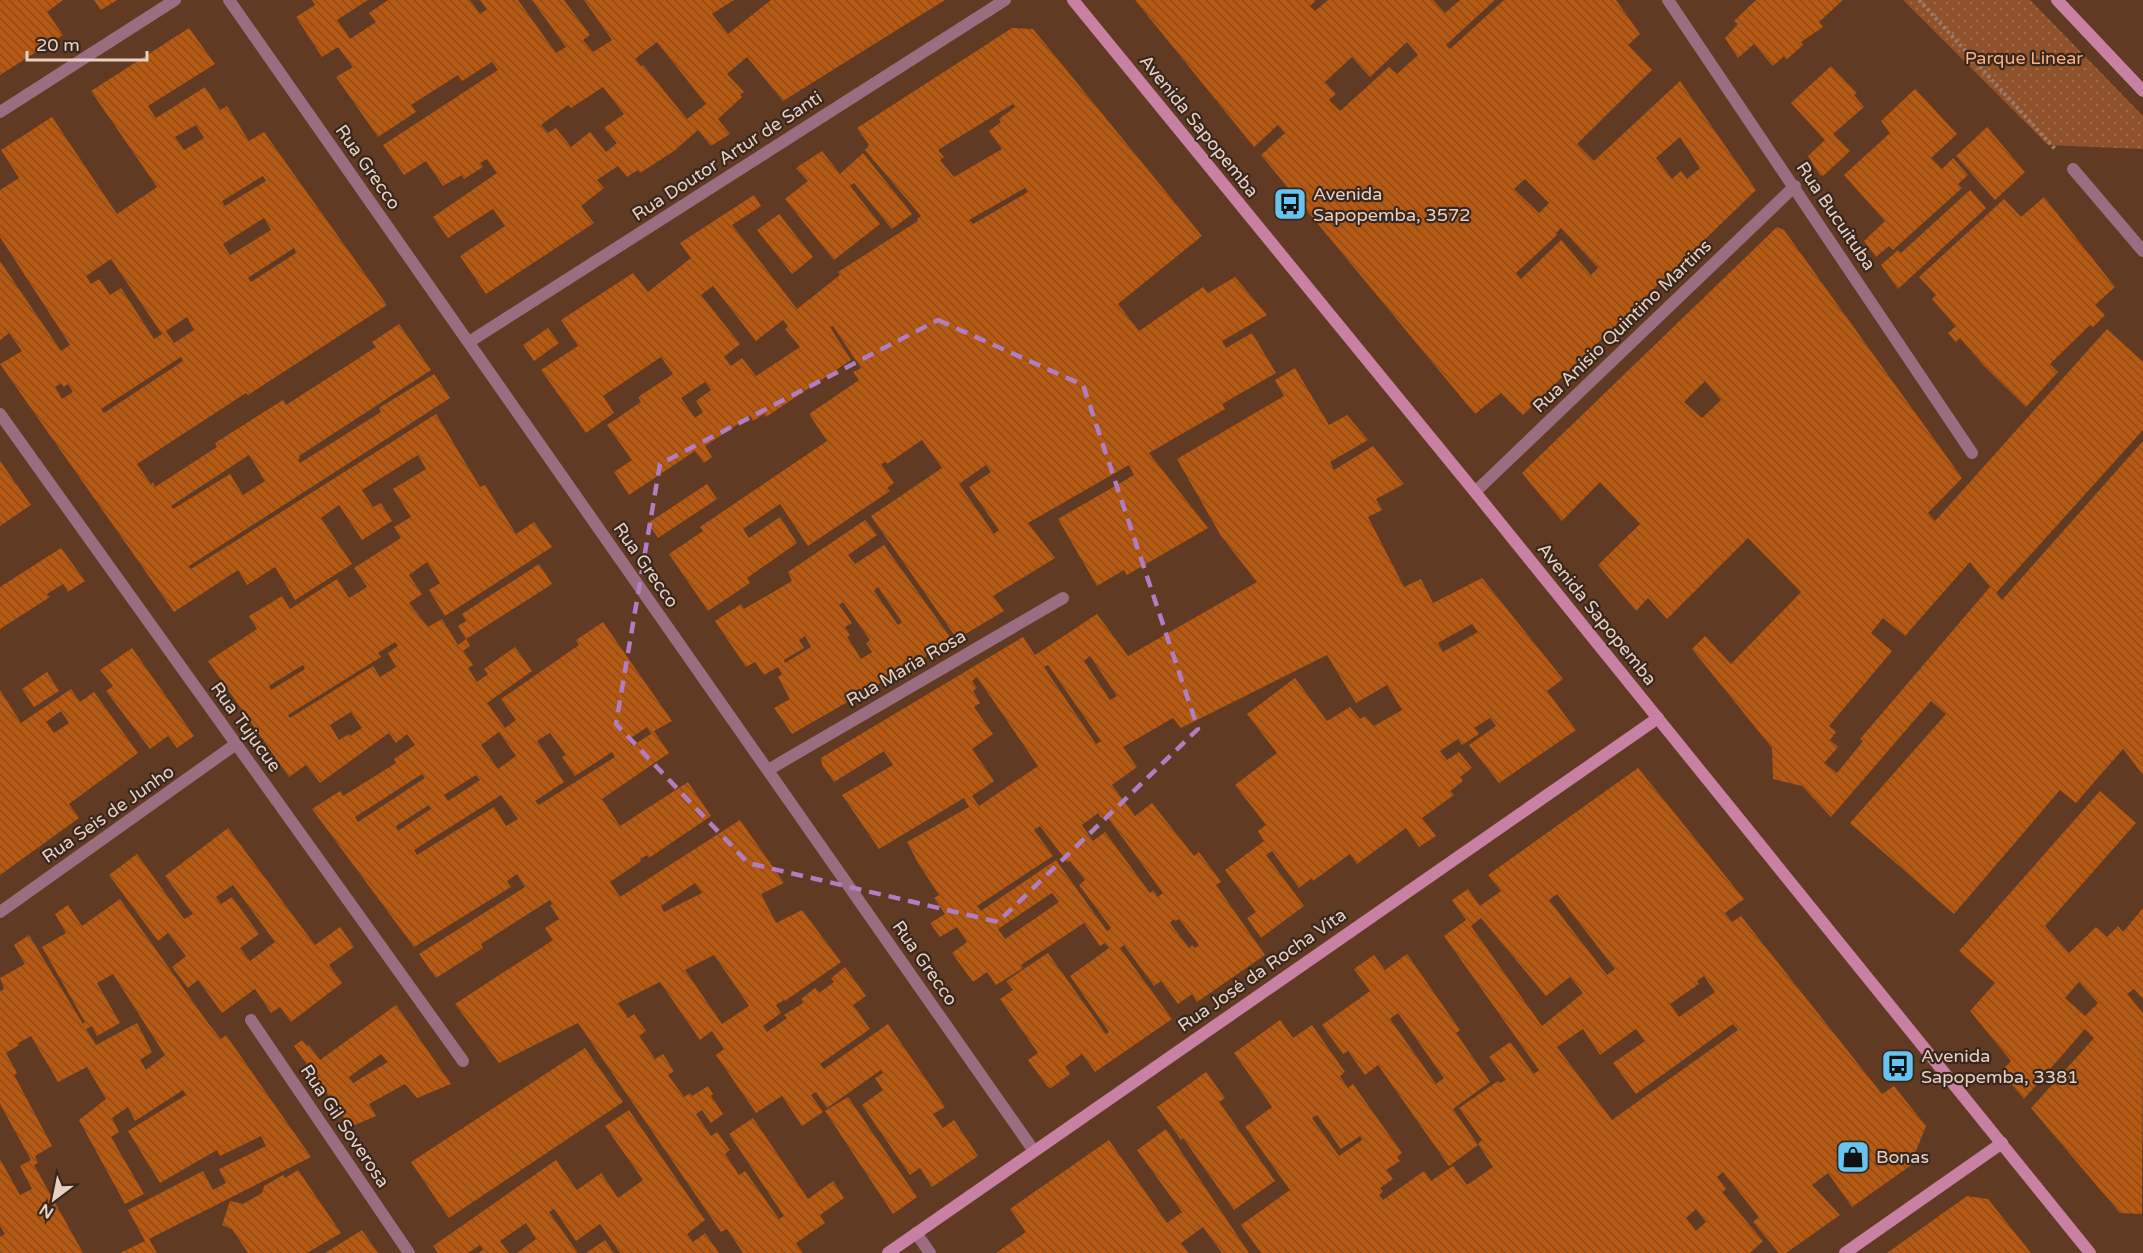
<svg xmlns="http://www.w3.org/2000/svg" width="2143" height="1253" viewBox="0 0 2143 1253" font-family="'Varela Round',sans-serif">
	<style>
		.park { fill: url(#park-dots) }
		.building { fill: url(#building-back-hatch); fill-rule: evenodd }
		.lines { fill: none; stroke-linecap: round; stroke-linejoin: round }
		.path { stroke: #9b7b69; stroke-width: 4; stroke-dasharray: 3 3; stroke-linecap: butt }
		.street { stroke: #9a6d81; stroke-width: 12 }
		.secondary { stroke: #c881a2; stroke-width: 12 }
		.marked { fill: none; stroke: #b27ec1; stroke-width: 4.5; stroke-dasharray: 12 8; stroke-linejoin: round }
		.labels { text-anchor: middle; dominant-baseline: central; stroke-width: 4.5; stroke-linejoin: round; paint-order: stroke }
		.park-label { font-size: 18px; fill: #f9b085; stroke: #38271c }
		.street-label { font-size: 18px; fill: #e8d0c3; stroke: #38271c }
		.poi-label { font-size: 18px; fill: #e8d0c3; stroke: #38271c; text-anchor: start }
	</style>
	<defs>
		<pattern id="park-dots" width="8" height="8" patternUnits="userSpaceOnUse" patternTransform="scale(1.5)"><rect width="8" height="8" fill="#90522b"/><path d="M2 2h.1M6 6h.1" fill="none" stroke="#a06a48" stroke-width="1.8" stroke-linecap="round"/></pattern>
		<pattern id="building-back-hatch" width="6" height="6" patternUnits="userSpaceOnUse" patternTransform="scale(1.5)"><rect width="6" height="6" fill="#b75911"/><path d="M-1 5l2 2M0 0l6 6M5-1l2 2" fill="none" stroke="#8a4e21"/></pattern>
	</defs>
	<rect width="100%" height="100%" fill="#603a23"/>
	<polygon class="park" points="1903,0 2030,0 2143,116 2143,149 2048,145"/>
	<g class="building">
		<polygon points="0,0 63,0 47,12 63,35 0,75"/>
		<polygon points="94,0 117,0 101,10"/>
		<path d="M312,0H368L337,20L350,39L376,22L369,13L388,0H470L480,14L487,9L480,0H518L556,53L566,47L532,0H564L590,35L583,40L593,52L612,40L584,0H734L712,14L728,34L771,0H945L783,101L747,57L727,74L744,92L740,95L742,97L718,119L730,134L711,146L698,130L674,151L640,173L638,170L627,177L618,166L597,180L604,188L581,206L594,223L486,294L460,256L505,226L493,209L448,238L433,217L497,173L487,159L480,163L483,167L464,179L462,175L443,186L426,161L404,175L383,145L498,70L492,62L462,81L458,75L411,105L416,112L378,137L336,77L353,67L338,47L322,57L296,17L315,5ZM657,42L706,104L687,119L643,65L641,66L635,59ZM603,87L624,114L604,128L617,143L606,152L590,132L571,147L556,128L548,133L541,125L568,105L571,108Z"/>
		<path d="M1135,0H1316L1310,6L1315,11L1328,0H1433L1445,13L1460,0H1495L1446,45L1450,49L1504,0H1616L1640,34L1628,45L1652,70L1577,144L1594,161L1680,81L1756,190L1523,415L1501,393L1475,414L1261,155L1285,133L1278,125L1254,147ZM1407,42L1418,55L1397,74L1389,67L1340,111L1329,100L1336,94L1325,82L1352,57L1370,77ZM1680,137L1700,168L1687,179L1681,171L1672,179L1656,158ZM1525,179L1549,203L1539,213L1514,189ZM1561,228L1598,268L1591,275L1561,240L1521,279L1516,273L1557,235L1556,233Z"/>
		<polygon points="1756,0 1843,0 1819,22 1823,27 1801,42 1803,45 1786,60 1784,56 1773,66 1754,44 1738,58 1725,38 1738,24 1734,21"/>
		<path d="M189,28L215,64L148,106L156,118L205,87L220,110L227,106L249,141L264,132L387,305L248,395L246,393L137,464L151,484L153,482L155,487L217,447L215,443L283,400L286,405L376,347L372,342L399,324L431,370L299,456L300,458L298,460L300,463L381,412L379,408L434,374L450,398L189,566L191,569L436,414L480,487L485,485L516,534L534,522L552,547L445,616L429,590L440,583L427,562L409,575L422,594L409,603L428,627L442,619L458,645L466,639L458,626L466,621L462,614L539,564L552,584L466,639L470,646L463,651L473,665L468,668L477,682L488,674L484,669L515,647L532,671L487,703L505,728L516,720L501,699L579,645L576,640L603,622L672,721L654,731L669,753L602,799L620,826L688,782L711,816L649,858L647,855L640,859L641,861L610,882L620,897L740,820L784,883L761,894L776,923L802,910L841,962L785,1001L784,1000L776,1005L781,1013L763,1026L767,1032L787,1018L784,1015L803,1003L801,999L815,988L819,993L834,982L831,978L845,967L866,996L853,1005L870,1029L820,1064L824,1069L888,1024L945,1107L933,1114L943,1128L954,1120L978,1156L932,1187L920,1168L910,1175L862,1105L883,1090L875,1078L883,1073L881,1070L827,1108L816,1092L811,1095L823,1112L802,1126L782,1096L756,1113L716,1055L724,1049L712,1031L700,1040L660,982L618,1003L628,1018L634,1014L646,1031L639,1036L655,1059L663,1054L674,1071L668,1075L684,1097L690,1093L692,1096L708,1086L713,1094L711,1096L723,1114L711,1123L702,1110L696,1114L711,1136L717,1132L730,1150L725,1154L739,1175L745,1171L779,1219L784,1216L729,1134L753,1118L808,1199L833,1181L844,1198L820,1215L825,1223L796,1243L803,1253H743L727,1229L721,1232L578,1023L499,1063L455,1004L553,940L545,928L559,919L550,905L553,904L550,900L481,944L483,948L436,978L419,954L525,887L517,874L507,881L511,887L414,947L312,809L340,791L343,796L396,763L394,759L415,745L407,734L396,743L389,733L320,783L306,765L289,777L208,661L257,629L249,616L282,596L290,609L337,579L349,598L367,587L354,568L401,538L394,527L411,517L393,489L426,469L418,455L362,490L373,507L381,503L392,521L362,540L339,505L321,518L352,564L295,600L275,567L247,585L238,570L174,612L0,364L22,351L9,333L0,340V261L61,351L70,345L0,237V190L19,178L1,150L52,117L117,214L157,187L91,91ZM196,125L204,138L184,150L175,137ZM263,176L266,181L225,206L222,201ZM264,218L271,230L230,255L223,244ZM294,248L296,253L251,282L248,278ZM111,259L162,334L154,339L121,288L110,295L99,279L91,284L86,276ZM187,317L194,330L174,343L166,331ZM181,357L183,361L104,413L101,409ZM61,383L64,387L68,384L73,392L62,399L55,387ZM249,455L265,481L243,495L230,474L173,509L171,506ZM395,642L398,646L388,653L396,667L380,677L373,666L290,718L288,715L381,657L378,653ZM303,665L305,669L271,690L269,686ZM351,712L362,728L350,736L349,734L339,740L330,725ZM647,727L651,734L632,746L628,740ZM499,732L516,756L498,769L481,745ZM550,733L566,755L562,757L575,776L612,752L615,757L539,805L535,801L564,782L537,741ZM422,774L425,778L358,822L355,817ZM476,775L480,780L448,801L444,795ZM501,795L518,819L506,826L494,807L417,855L414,850ZM429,805L431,809L398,831L396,826ZM695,883L702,893L664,912L661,906ZM714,955L749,1006L722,1024L685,970Z"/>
		<path d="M1012,28L1033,29L1202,236L1118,304L1139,331L1203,287L1208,293L1235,277L1267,315L1222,341L1226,348L1252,333L1276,373L1222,404L1225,409L1149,453L1208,528L1127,575L1124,570L1097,586L1058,519L1134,475L1129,465L1028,523L1055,558L993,596L1004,611L957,639L871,516L942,468L922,440L887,464L886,462L881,464L894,483L887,488L890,491L808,546L780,504L743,529L749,538L780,517L797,543L747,578L750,583L708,611L669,554L703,531L700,527L827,441L809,414L859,380L853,372L861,368L833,326L830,327L851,360L766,417L764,414L753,421L750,416L705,446L712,457L704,463L695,451L629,495L614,472L632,460L607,425L641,402L638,397L673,374L661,357L603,396L614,413L586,433L541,370L578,346L561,320L633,273L648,292L691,258L680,243L754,195L761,206L732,225L797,309L840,275L838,272L918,221L917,219L921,216L865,150L869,145L857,128ZM1013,104L1015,107L999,119L1001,122L989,131L1002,149L954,177L940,160L944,157L938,150ZM1025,188L1028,192L973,224L969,220ZM713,286L756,341L783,320L788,326L785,329L800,347L756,376L742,358L731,366L724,357L740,344L701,295ZM705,382L711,390L696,401L703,412L695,418L681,398ZM986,465L991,472L969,487L999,530L994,534L959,484Z"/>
		<polygon points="1831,66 1857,93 1854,95 1864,107 1833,134 1850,151 1823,176 1820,175 1808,156 1825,140 1791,103"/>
		<polygon points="1915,89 1957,134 1931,158 1942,169 1953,158 1968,175 1958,184 1962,188 1893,250 1889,246 1876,257 1864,241 1885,221 1844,175 1890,133 1881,121"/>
		<polygon points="1987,127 2025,172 1995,200 1956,156"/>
		<polygon points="822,151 840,174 863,153 912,214 892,229 854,183 850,186 880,224 834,260 785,199 808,181 796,168"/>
		<polygon points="1970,190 1986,208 1898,289 1881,265 1898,250 1901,253"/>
		<polygon points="2044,197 2115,287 2095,305 2105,315 2093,327 2090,325 2050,364 2058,372 2026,407 1984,366 1960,338 1956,342 1948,333 1956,326 1932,299 1936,295 1919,277 2004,199 2021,217"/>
		<polygon points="779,214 813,257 792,274 757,230"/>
		<path d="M1777,227L1784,230L1962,478L1928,513L1935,521L2107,329L2143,362V430L1996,593L2002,600L2143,441V775L2123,749L2076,803L2060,790L1954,914L1850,823L1946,714L1931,701L1831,817L1802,786L1773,779L1772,748L1692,649L1705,636L1731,664L1801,592L1748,538L1667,619L1648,598L1636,611L1598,565L1640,524L1600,482L1562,521L1522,473ZM1705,381L1721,400L1702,418L1684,402ZM1970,562L1990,587L1860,739L1863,741L1837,773L1824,763L1838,747L1830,740L1836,732L1829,726L1892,651L1871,633L1883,618L1905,636Z"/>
		<polygon points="548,328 559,343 534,361 523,345"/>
		<path d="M1295,368L1329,425L1347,415L1368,440L1330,462L1334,470L1373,446L1404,484L1376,499L1382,510L1368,517L1404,587L1421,579L1433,603L1482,578L1563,679L1547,691L1576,730L1499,783L1469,745L1496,726L1490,718L1474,728L1479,734L1462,745L1458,739L1440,751L1447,760L1459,752L1472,768L1460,777L1463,781L1450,791L1454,795L1422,818L1436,836L1419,847L1406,828L1357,864L1350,854L1313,881L1312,878L1299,888L1272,851L1266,855L1304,906L1261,938L1247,918L1256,912L1225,870L1264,841L1258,831L1266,825L1235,785L1277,753L1247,714L1295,678L1327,721L1350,707L1360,719L1365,716L1374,726L1402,710L1387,685L1356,703L1327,655L1181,728L1173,718L1123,747L1137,767L1112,785L1135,816L1152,803L1194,856L1199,852L1221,882L1216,885L1265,955L1197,1002L1192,994L1178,1004L1161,981L1154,986L1124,945L1120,948L1172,1019L1095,1072L1082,1054L1065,1067L1070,1074L1051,1088L1048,1087L1028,1060L1038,1053L1000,999L1013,990L1006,981L1048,953L1106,1034L1109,1032L1070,976L1109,948L1105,943L1100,946L1084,923L1021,965L1023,968L996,985L987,972L973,982L952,953L967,942L957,927L940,937L930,923L945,914L934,898L939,895L918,863L907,842L969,807L964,798L879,849L842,795L893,765L884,751L834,782L822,765L821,758L1023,637L1035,655L1097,614L1128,656L1257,582L1221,536L1177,459L1284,396L1275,380ZM1472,624L1478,632L1443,652L1438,643ZM1090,656L1117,696L1110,700L1084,661ZM1048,665L1101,741L1096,744L1044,667ZM977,677L1038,766L979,806L972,796L994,781L972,749L993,734L974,707L980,703L973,691L977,688L972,681ZM1098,813L1101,818L1106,815L1163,893L1158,897L1153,890L1150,893L1105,832L1093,841L1082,825ZM1040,826L1067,862L1070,861L1085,880L1079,885L1111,928L1107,931L1056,860L981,911L977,906L1053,856L1034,830ZM1052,893L1059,902L1005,939L998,929ZM1174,919L1175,921L1179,919L1199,945L1195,948L1192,945L1189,948L1170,923Z"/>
		<polygon points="0,461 31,505 0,526"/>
		<polygon points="707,484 717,499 658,538 648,523"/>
		<path d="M865,520L877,535L848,555L855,564L884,545L953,641L792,734L774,708L790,699L778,677L782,674L778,667L764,675L755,662L746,667L715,621L741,604L744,609L792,581L788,572ZM878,587L902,622L898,625L874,591ZM843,602L870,640L866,643L872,652L861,659L847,637L850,635L845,627L852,623L839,605ZM805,636L811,647L785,663L784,660L804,648L799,640Z"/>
		<polygon points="61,548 85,581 68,592 63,584 47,594 50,597 0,629 0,587"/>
		<polygon points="132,648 194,736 177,748 168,736 150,749 106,691 113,686 100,670"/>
		<polygon points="47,672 59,691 34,707 22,689"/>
		<path d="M71,689L80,702L94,692L138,753L69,804L79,818L0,875V690L21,723ZM61,711L69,723L54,733L46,722Z"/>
		<path d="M1638,768L1744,899L1725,913L1732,922L1741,916L1882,1094L1894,1086L1926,1126L1910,1166L1852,1207L1828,1173L1812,1185L1840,1215L1786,1253H1779L1753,1222L1759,1217L1723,1172L1717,1177L1726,1189L1722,1192L1763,1241L1750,1253H1261L1241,1225L1290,1190L1245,1127L1272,1107L1234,1053L1280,1020L1293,1038L1312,1025L1345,1072L1340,1076L1348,1088L1353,1084L1402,1153L1397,1157L1400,1161L1386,1170L1393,1179L1380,1188L1383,1192L1379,1195L1383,1200L1424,1171L1431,1181L1453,1166L1467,1185L1493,1167L1478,1144L1482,1140L1459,1108L1498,1081L1500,1083L1506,1080L1489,1057L1510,1042L1534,1074L1539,1070L1444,936L1466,920L1452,900L1468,889L1480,906L1501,891L1488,875ZM1557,894L1615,969L1607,975L1549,900ZM1481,918L1546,996L1570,977L1583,993L1542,1026L1471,926ZM1704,976L1715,992L1679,1017L1670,1004L1699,984L1697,981ZM1733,1024L1738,1030L1612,1120L1557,1047L1583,1029L1600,1055L1636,1029L1645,1041L1613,1063L1636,1094ZM1317,1115L1341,1149L1360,1136L1362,1140L1339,1156L1312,1118ZM1696,1209L1706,1222L1696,1231L1686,1218Z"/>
		<path d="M2100,791L2136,823L2045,926L2069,953L2096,927L2107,937L2118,926L2123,932L2143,908V999L2134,989L2127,994L2143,1013L2142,1214L2120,1213L2031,1108L2094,1038L2085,1029L2024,1099L2001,1072L2011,1061L1970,1011L1995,983L1959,951ZM2079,982L2098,1003L2085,1016L2065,998Z"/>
		<path d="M228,828L315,945L340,927L354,947L329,965L342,983L291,1022L280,1007L271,1013L255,989L222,1013L198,980L188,988L172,967L186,956L168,933L158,941L109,875L137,854L184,919L193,914L165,876ZM233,885L275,942L250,961L240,948L259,934L232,897L221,904L216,897Z"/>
		<path d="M120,899L208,1023L221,1039L226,1035L311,1157L149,1239L157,1253H120L145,1241L128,1210L203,1171L213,1190L226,1183L219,1169L266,1146L261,1136L220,1156L217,1150L160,1183L128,1131L186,1095L183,1090L135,1121L128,1107L112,1118L119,1132L111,1137L144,1194L125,1204L79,1120L106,1099L87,1067L58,1082L31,1036L18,1043L19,1045L6,1053L17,1073L14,1075L52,1146L35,1156L38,1163L34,1165L83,1253H0V1237L5,1234L0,1226V1159L20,1195L32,1189L20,1166L31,1160L0,1104V991L4,989L0,978L25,964L14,945L29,935L83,1024L85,1022L42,947L66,933L55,914L68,905L82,926ZM113,974L165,1055L146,1070L140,1060L152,1052L137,1023L96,1045L86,1029L92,1026L97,1036L120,1023L97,983Z"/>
		<path d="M1407,954L1460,1030L1456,1033L1490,1082L1453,1109L1478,1145L1449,1166L1378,1065L1365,1075L1348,1051L1343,1054L1322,1025L1370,991L1354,969L1374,955L1385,970ZM1398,1013L1444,1078L1436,1084L1390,1019Z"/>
		<path d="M396,1005L451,1084L417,1098L405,1084L369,1104L376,1116L350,1127L294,1046L302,1040L307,1046L309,1045L320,1060ZM381,1054L388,1062L353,1083L349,1077Z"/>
		<polygon points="585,1048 623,1102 449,1218 411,1162"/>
		<polygon points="1206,1072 1225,1098 1219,1102 1275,1181 1234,1210 1183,1138 1181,1140 1157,1107"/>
		<polygon points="848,1097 917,1197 893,1214 825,1111"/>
		<polygon points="629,1110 705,1220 687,1234 693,1242 705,1233 719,1253 620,1253 600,1224 576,1241 554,1209 549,1212 578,1253 517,1253 536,1239 526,1223 500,1241 509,1253 478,1253 483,1250 480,1245 468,1253 438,1253 433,1246 556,1160 577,1190 601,1173 618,1198 643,1180 605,1126"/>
		<polygon points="1166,1129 1249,1253 1222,1253 1203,1227 1181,1243 1189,1253 996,1253 1026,1232 1010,1209 1109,1140 1167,1223 1182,1212 1137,1150"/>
		<polygon points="298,1170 341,1233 307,1253 248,1253 232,1229 222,1225 230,1201 243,1204 262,1193 264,1186 283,1175 285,1178"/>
		<polygon points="1967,1196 1988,1199 2031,1253 1887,1253"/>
		<polygon points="362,1230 378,1253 325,1253"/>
		<polygon points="605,1240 614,1253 586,1253"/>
	</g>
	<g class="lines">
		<polyline class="path" points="1919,0 2056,150"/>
		<g class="street">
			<polyline points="229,0 1034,1151"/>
			<polyline points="1668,0 1972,453"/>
			<polyline points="0,112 175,0"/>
			<polyline points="2073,169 2143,251"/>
			<polyline points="469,342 1005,0"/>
			<polyline points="0,414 463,1061"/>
			<polyline points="1475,492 1795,186"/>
			<polyline points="768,770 1063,598"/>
			<polyline points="0,912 236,744"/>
			<polyline points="251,1020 409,1253"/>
			<polyline points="916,1233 930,1253"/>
		</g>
		<g class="secondary">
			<polyline points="1073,0 1475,492 2090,1253"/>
			<polyline points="2057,0 2143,91"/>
			<polyline points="888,1253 1658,718"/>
			<polyline points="1845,1253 2002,1143"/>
		</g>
	</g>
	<path class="marked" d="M938,320L1083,385L1198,729L998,922L748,863L616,724L660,464Z"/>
	<defs>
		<g id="bus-square" transform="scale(1.725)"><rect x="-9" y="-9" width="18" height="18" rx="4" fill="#67c4f0" stroke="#38271c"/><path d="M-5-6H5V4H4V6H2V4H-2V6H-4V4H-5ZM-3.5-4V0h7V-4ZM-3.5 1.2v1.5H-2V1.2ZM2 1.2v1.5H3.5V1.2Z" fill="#111"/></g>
		<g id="shop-square" transform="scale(1.725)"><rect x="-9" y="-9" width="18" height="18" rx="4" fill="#67c4f0" stroke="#38271c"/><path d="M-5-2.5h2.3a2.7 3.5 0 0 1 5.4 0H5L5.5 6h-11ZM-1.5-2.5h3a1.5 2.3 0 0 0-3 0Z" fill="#111"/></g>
	</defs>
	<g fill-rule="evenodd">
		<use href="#bus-square" x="1290" y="204"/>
		<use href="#bus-square" x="1898" y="1066"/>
		<use href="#shop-square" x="1853" y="1157"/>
	</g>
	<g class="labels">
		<g class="park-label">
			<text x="2024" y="58">Parque Linear</text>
		</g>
		<g class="street-label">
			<text transform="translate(1199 126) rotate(51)">Avenida Sapopemba</text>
			<text transform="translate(727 156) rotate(-33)">Rua Doutor Artur de Santi</text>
			<text transform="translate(368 167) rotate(55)">Rua Grecco</text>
			<text transform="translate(1836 216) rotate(56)">Rua Bucuituba</text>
			<text transform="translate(1622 326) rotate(-44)">Rua Anísio Quintino Martins</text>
			<text transform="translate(646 565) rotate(55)">Rua Grecco</text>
			<text transform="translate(1597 614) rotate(51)">Avenida Sapopemba</text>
			<text transform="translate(906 668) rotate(-30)">Rua Maria Rosa</text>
			<text transform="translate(246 727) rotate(54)">Rua Tujucue</text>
			<text transform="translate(108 814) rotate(-35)">Rua Seis de Junho</text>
			<text transform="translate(925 963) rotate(55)">Rua Grecco</text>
			<text transform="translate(1262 970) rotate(-35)">Rua José da Rocha Vita</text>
			<text transform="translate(345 1126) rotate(56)">Rua Gil Soverosa</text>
		</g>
		<g class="poi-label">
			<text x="1313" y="194">Avenida<tspan x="1313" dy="21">Sapopemba, 3572</tspan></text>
			<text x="1921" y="1056">Avenida<tspan x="1921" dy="21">Sapopemba, 3381</tspan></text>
			<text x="1876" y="1157">Bonas</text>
		</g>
	</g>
	<g transform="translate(54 1199) rotate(212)" stroke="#38271c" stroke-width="4.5" paint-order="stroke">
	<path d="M0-4.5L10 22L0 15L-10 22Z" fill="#e8d0c3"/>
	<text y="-9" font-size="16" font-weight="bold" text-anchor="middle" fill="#e8d0c3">N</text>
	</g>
	<path d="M27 51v9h120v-9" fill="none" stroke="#e8d0c3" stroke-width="3"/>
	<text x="36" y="51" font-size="18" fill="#e8d0c3" stroke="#38271c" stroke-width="4.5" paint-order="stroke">20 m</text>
</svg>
